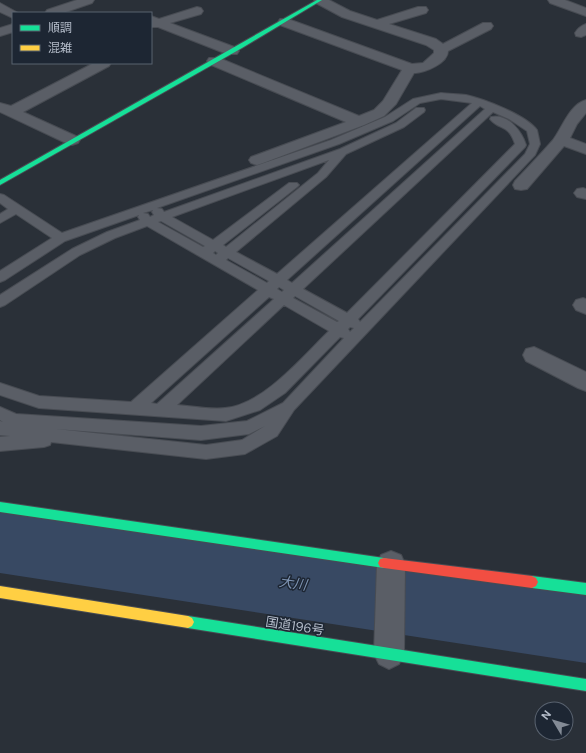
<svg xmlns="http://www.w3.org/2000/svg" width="586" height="753" viewBox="0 0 586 753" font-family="'DM Sans','Noto Sans JP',sans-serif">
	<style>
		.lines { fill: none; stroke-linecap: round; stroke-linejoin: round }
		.river { fill: #384963; fill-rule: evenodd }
		.lane-casing { stroke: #484c53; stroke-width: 2 }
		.street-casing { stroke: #484c53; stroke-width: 2 }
		.fast-casing { stroke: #484c53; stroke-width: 2 }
		.slow-casing { stroke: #484c53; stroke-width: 2 }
		.jam-casing { stroke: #484c53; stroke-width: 2 }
		.lane { fill: #5a5e66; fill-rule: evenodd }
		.street { fill: #5a5e66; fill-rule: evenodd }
		.fast { fill: #16e098; fill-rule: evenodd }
		.slow { fill: #ffcf43; fill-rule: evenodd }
		.jam { fill: #f24e42; fill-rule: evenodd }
		.labels { text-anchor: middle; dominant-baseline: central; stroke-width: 3; stroke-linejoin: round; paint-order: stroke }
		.near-street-label { font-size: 13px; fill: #b4bcc9; stroke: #1d2633 }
		.near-water-label { font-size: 14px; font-style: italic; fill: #7c92b1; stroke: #1d2633 }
	</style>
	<rect width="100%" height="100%" fill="#2a3038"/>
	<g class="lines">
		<polygon class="river" points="0,507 586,587 586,663 0,573"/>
		<g class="lane-casing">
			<path id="lane" d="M441,93C449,94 458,94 466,95C484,99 526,115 537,130L540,144L535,155L294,410L277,436L245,454L206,459L51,442L50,445L44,447L0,451V437L10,436L0,435V421L3,422L0,420V407L16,414L201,426L247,421L283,403L344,338L340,337L285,393L260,410L226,421L39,408L0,395V383L39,396L131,402L258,290L147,226L115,238L80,255L5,305L0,307V295L72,249L107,232L140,220L138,217L139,215L65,241L5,280L0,282V271L52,238L16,214L0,223V214L8,209L0,203V194L4,195L62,233L331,140L385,117L413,99ZM441,99L472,103L277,274L236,252L326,177L346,154L404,127L424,112L425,110L424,108H416L396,123L340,149L164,212L162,209L157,208L339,144L393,121L420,103ZM480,106L485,109L292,283L287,280ZM493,112L509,119L527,131L530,144L525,154L360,322L358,319L525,147L526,145C522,132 508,113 491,117L490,119C500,131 508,123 515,144L347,313L303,289ZM329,160L318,173L226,247L223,245L297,187L299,185L297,183H289L213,240L172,217ZM153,210L152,212L154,215L150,217L148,214L143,213ZM161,221L205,246L203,247L158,222ZM215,251L218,253L216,255L213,253ZM228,258L269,281L267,283L226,260ZM279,287L284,290L282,292L277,289ZM295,296L339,321L337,322L293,298ZM269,297L274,299L157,404L151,403ZM284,305L329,331C303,356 263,405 225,408C210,410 192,406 177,405ZM350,327L354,328L350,332L348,329ZM265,426L242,440L206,445L56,429L201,440L249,434Z"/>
		</g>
		<g class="street-casing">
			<g id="street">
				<polygon points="77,0 94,0 92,3 63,13 45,13 47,10"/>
				<path d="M314,0H329L350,11L377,20L418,7H426L428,10L426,13L389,24L436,39L443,44L483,23H491L493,26L491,29L448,51C448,63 425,73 414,73L396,104L384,116L364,125L263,163L257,165L251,163L249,160L251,157L346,122L209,64L207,61L209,58H219L359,116L374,110L383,101L402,70L280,25L278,22L280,19H288L412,64L423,63L434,53V50L426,45L342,17L316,3Z"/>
				<polygon points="548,0 565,0 586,8 586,16 550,3"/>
				<polygon points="0,3 18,13 13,13 13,18 0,12"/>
				<polygon points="197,7 201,8 203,11 201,14 170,23 237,48 239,51 237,54 227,54 158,27 151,27 151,16 159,19"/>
				<polygon points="13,24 13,32 0,36 0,28"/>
				<path d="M586,24V35L581,37L576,36L575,33C578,28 581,26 586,24Z"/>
				<polygon points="94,63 111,63 109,66 23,112 78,137 80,140 78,143 72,145 66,143 0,112 0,103 11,106"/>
				<path d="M586,100V113L577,124L570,138L586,144V154L564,146L527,189L521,190L515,189L513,185L515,181C528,167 541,154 553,140C562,128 570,104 586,100Z"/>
				<polygon points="583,188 586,189 586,199 577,197 574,193 577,189"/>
				<polygon points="583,298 586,299 586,314 576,310 573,305 576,300"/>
				<polygon points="534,347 586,372 586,391 578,388 526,361 523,355 526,349"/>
				<polygon points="391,551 401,555 405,564 404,654 399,664 389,669 379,664 374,654 377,564 381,555"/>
			</g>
		</g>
		<g class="fast-casing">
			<g id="fast">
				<polygon points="317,0 322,0 242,48 0,185 0,180"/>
				<polygon points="0,502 384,558 388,559 390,563 388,567 384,568 0,512"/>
				<polygon points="532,576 586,583 586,595 532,588 528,586 526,582 528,578"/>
				<polygon points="188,616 586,679 586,691 188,628 184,626 182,622 184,618"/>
			</g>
		</g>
		<g class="slow-casing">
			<polygon id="slow" points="0,586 188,616 192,618 194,622 192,626 188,628 0,598"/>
		</g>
		<g class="jam-casing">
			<polygon id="jam" points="384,558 532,576 536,578 538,582 536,586 532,588 384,568 380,567 378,563 380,559"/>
		</g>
		<use href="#lane" class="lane"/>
		<use href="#street" class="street"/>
		<use href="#fast" class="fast"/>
		<use href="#slow" class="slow"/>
		<use href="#jam" class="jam"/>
	</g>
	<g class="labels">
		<g class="near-street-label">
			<text transform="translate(295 626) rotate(9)">国道196号</text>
		</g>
		<g class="near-water-label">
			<text transform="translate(293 583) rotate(8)">大川</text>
		</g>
	</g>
	<rect x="12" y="12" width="140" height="52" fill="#1d2633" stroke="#59626f"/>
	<rect x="20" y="25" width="20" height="6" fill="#16e098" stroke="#59626f"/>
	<text x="48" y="32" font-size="12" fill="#b4bcc9">順調</text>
	<rect x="20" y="45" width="20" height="6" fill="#ffcf43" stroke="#59626f"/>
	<text x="48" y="52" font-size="12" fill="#b4bcc9">混雑</text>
	<g transform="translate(554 721) rotate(308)"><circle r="19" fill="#1d2633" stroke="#59626f"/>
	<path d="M0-3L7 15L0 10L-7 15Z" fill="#848b96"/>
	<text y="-6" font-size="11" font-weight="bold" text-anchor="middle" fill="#b4bcc9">N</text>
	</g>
</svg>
